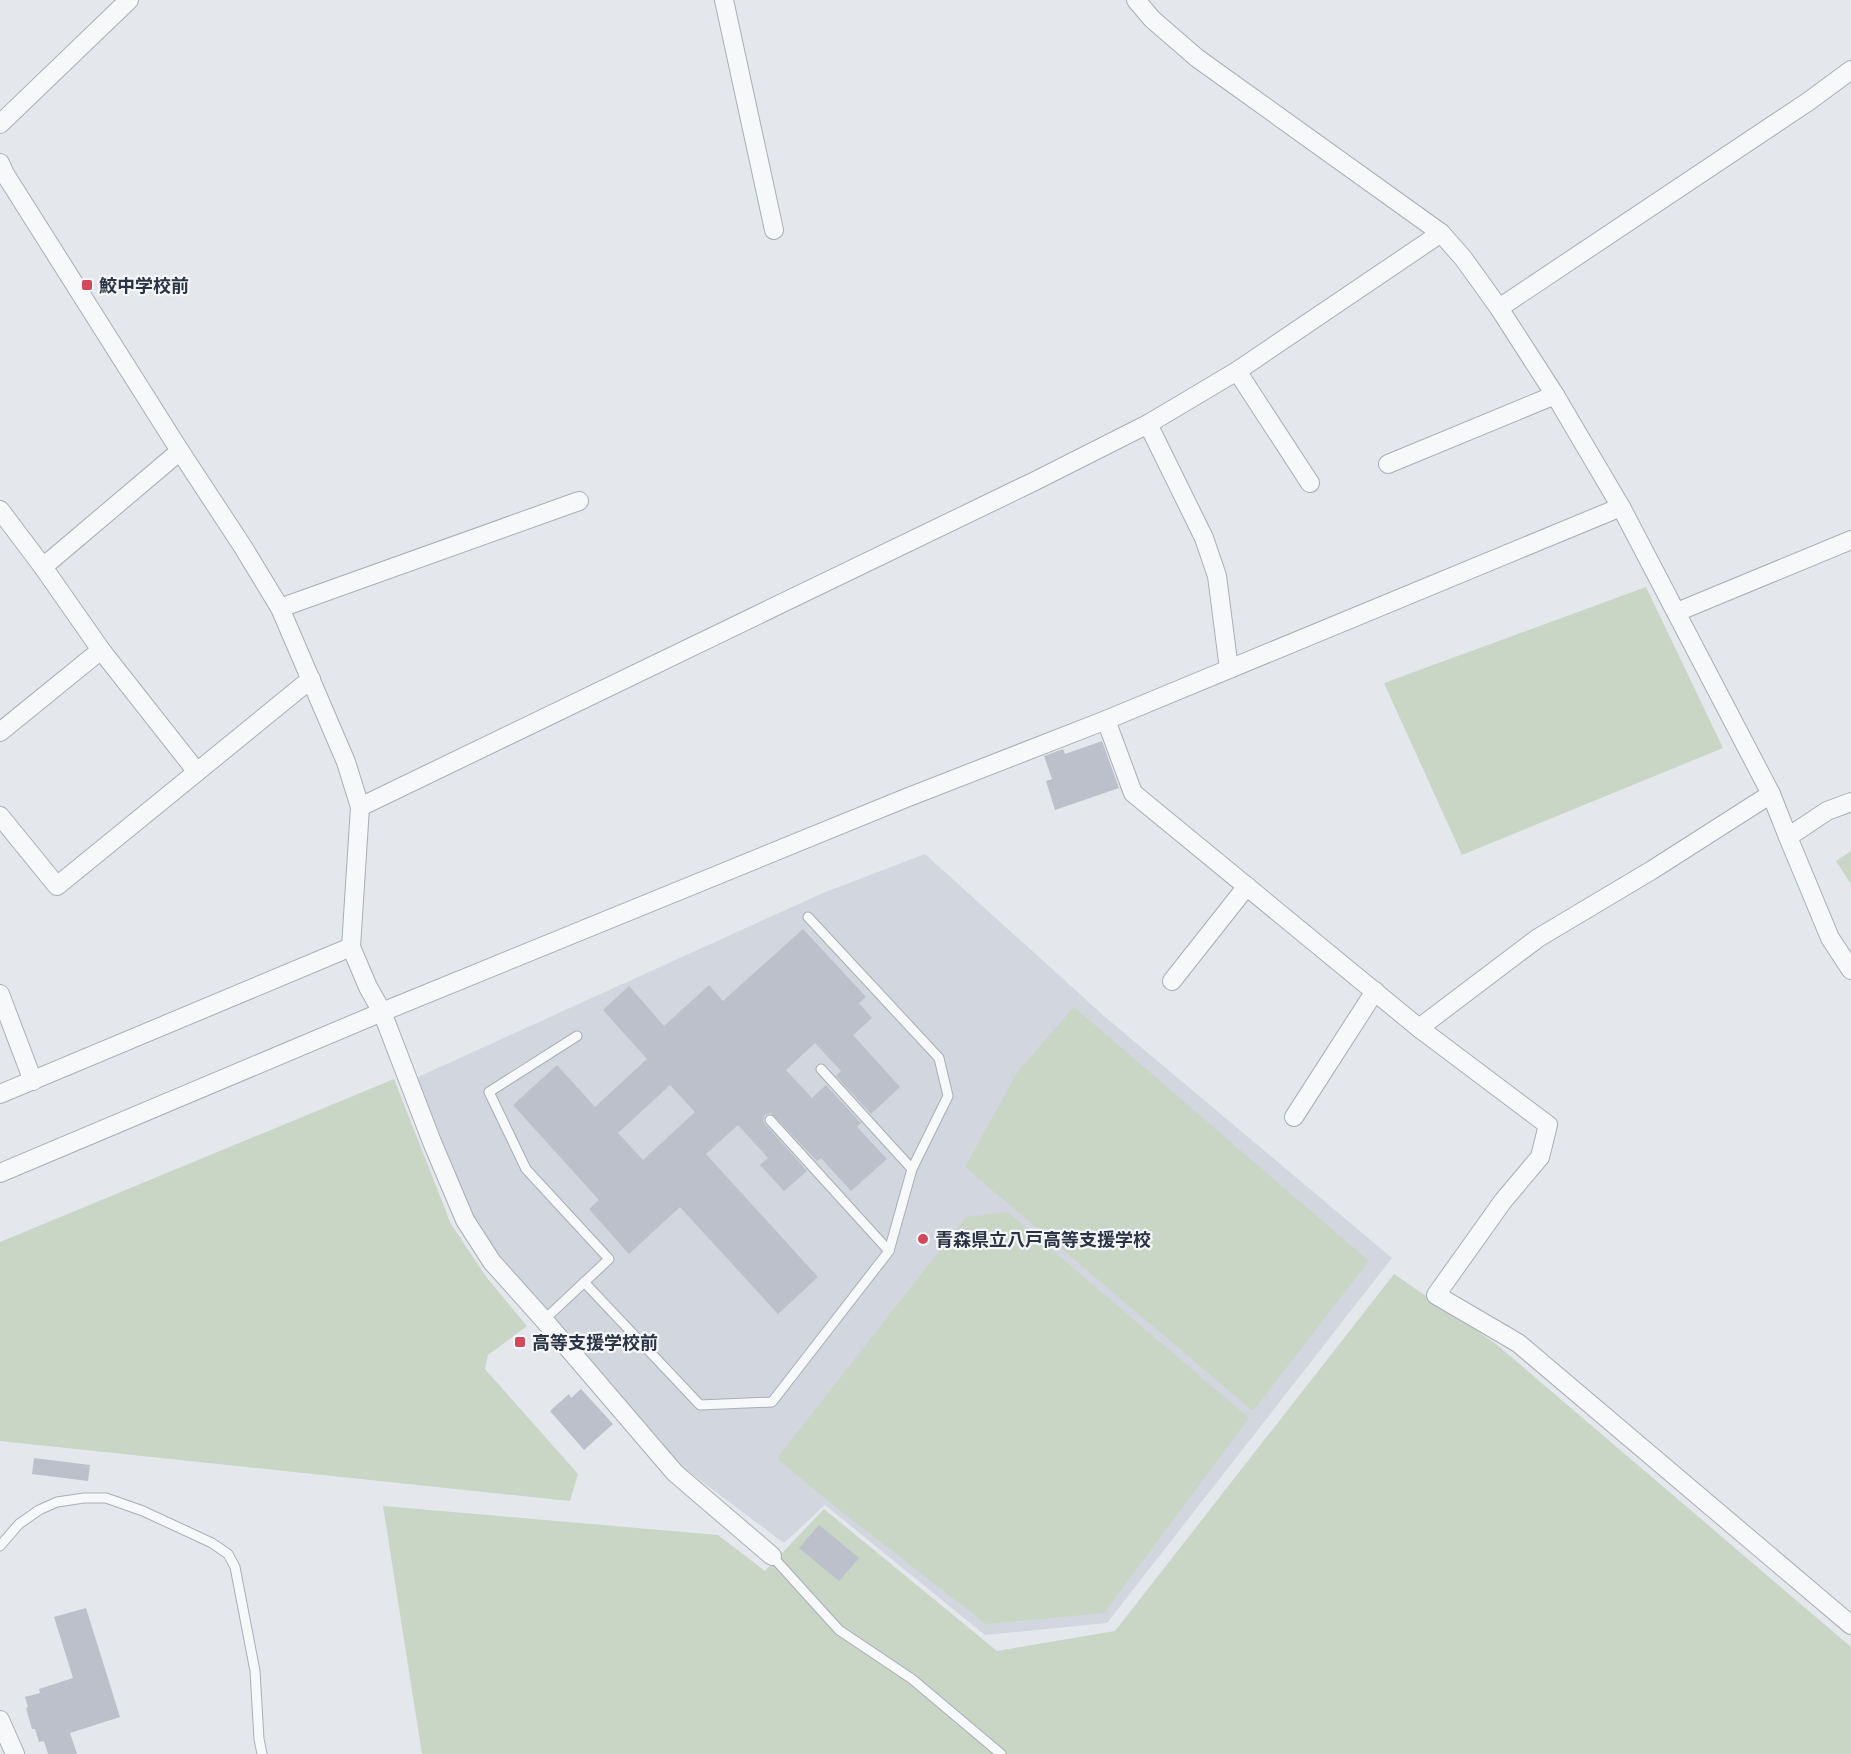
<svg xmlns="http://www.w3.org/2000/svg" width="1851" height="1754" viewBox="0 0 1851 1754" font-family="'Golos Text','Noto Sans JP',sans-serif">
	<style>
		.built { fill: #d2d6de }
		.green { fill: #c9d6c5 }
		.building { fill: #bbc0ca; fill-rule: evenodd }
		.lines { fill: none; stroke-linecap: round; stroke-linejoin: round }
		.service-casing { stroke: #a9aeb7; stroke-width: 11 }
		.minor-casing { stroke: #a9aeb7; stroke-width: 20 }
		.service { stroke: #f7f8fa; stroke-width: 9 }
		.minor { stroke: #f7f8fa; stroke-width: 18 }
		.poi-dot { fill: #d1495b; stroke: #f4f6f9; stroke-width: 2 }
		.labels { text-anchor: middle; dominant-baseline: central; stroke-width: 4.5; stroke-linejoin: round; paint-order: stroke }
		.poi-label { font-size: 18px; font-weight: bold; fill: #2b3445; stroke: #f4f6f9; text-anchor: start }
	</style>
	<rect width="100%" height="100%" fill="#e4e7ec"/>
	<polygon class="built" points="925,854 1104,1016 1392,1258 1107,1623 985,1635 825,1505 784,1543 684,1468 544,1320 492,1262 409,1081 823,893"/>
	<g class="green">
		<polygon points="1646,587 1723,748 1462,855 1384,683"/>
		<polygon points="1851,851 1851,884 1836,861"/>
		<polygon points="1074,1007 1369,1261 1253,1411 965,1167 1018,1071"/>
		<polygon points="394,1079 451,1224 487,1278 527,1326 488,1355 485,1369 578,1474 570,1501 0,1441 0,1242"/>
		<polygon points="1008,1212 1249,1418 1104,1613 986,1624 824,1498 777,1458 966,1217"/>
		<polygon points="1394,1274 1496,1344 1851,1647 1851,1754 422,1754 383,1506 718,1535 765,1571 824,1509 997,1651 1115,1631"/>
	</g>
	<g class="building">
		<polygon points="1102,741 1119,788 1055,810 1046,781 1052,779 1044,756 1063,749 1065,754"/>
		<path d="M803,929L866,997L859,1003L872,1018L853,1035L900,1087L871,1114L836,1076L841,1071L815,1043L786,1070L812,1098L826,1085L861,1123L857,1127L887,1159L851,1191L821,1158L817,1161L771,1113L765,1115L763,1121L765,1124L807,1171L784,1191L760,1165L768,1158L738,1125L706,1154L818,1277L778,1314L680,1207L629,1254L589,1209L599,1200L513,1105L557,1065L595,1107L647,1059L603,1010L629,986L664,1026L709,985L723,1001ZM670,1085L695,1112L643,1160L618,1133Z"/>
		<polygon points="581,1389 613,1424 584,1450 550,1411 569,1394 571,1398"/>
		<polygon points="34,1458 90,1465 88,1481 32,1474"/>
		<polygon points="819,1525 859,1558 839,1581 799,1548"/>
		<polygon points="86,1608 120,1717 70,1733 77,1754 48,1754 44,1741 39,1742 35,1729 32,1729 26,1708 28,1707 25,1697 40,1693 39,1689 73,1678 54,1617"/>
	</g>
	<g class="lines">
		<g class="service-casing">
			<g id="service">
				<polyline points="821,1069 912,1169"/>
				<polyline points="770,1120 889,1251"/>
				<polyline points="584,1282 700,1405 772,1402 889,1251 912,1169 948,1096 939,1058 808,917"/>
				<polyline points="544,1320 609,1259 526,1169 489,1092 577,1036"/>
				<polyline points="0,1546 19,1524 39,1510 57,1502 84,1498 106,1498 143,1511 212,1543 228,1554 235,1567 255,1671 259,1739 262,1754"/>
				<polyline points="772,1556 839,1630 912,1679 1001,1754"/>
			</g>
		</g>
		<g class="minor-casing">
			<g id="minor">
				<polyline points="724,0 774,230"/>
				<polyline points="1136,0 1152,19 1197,58 1441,233 1463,258 1499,308 1555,395 1621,507 1771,794 1788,837"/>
				<polyline points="0,124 129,0"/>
				<polyline points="0,163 5,174 180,451 243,547 280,608 346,762 360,807 351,947 368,987 382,1012 432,1142 465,1220 492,1262 544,1320 675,1473 772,1556"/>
				<polyline points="1499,308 1809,101 1851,70"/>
				<polyline points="1237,371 1310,483"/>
				<polyline points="1148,424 1204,538 1217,576 1229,669"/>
				<polyline points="1388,464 1555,395"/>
				<polyline points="0,510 43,567 101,650 197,772"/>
				<polyline points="43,567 180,451"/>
				<polyline points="280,608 579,501"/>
				<polyline points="1677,612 1851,540"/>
				<polyline points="1106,720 1133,793 1419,1028 1548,1125 1540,1157 1503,1201 1436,1295 1518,1343 1851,1625"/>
				<polyline points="0,732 101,650"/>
				<polyline points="1851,802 1827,811 1788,837 1830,938 1851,970"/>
				<polyline points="360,807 1035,481 1148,424 1237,371 1441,233"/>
				<polyline points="0,816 57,886 311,679"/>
				<polyline points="1172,981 1247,886"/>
				<polyline points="0,994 33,1081"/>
				<polyline points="1419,1028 1538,938 1652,870 1771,794"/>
				<polyline points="0,1094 351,947"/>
				<polyline points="1294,1117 1375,991"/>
				<polyline points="0,1173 382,1012 906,798 1106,720 1621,507"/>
				<polyline points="0,1720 15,1754"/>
			</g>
		</g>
		<use href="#service" class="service"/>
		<use href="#minor" class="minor"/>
	</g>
	<g class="poi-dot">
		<rect x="81" y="279" width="12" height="12" rx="3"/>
		<circle cx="923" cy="1239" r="6"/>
		<rect x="514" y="1336" width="12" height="12" rx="3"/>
	</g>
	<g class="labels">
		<g class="poi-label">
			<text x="99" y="285">鮫中学校前</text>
			<text x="935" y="1239">青森県立八戸高等支援学校</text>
			<text x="532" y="1342">高等支援学校前</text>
		</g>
	</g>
</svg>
